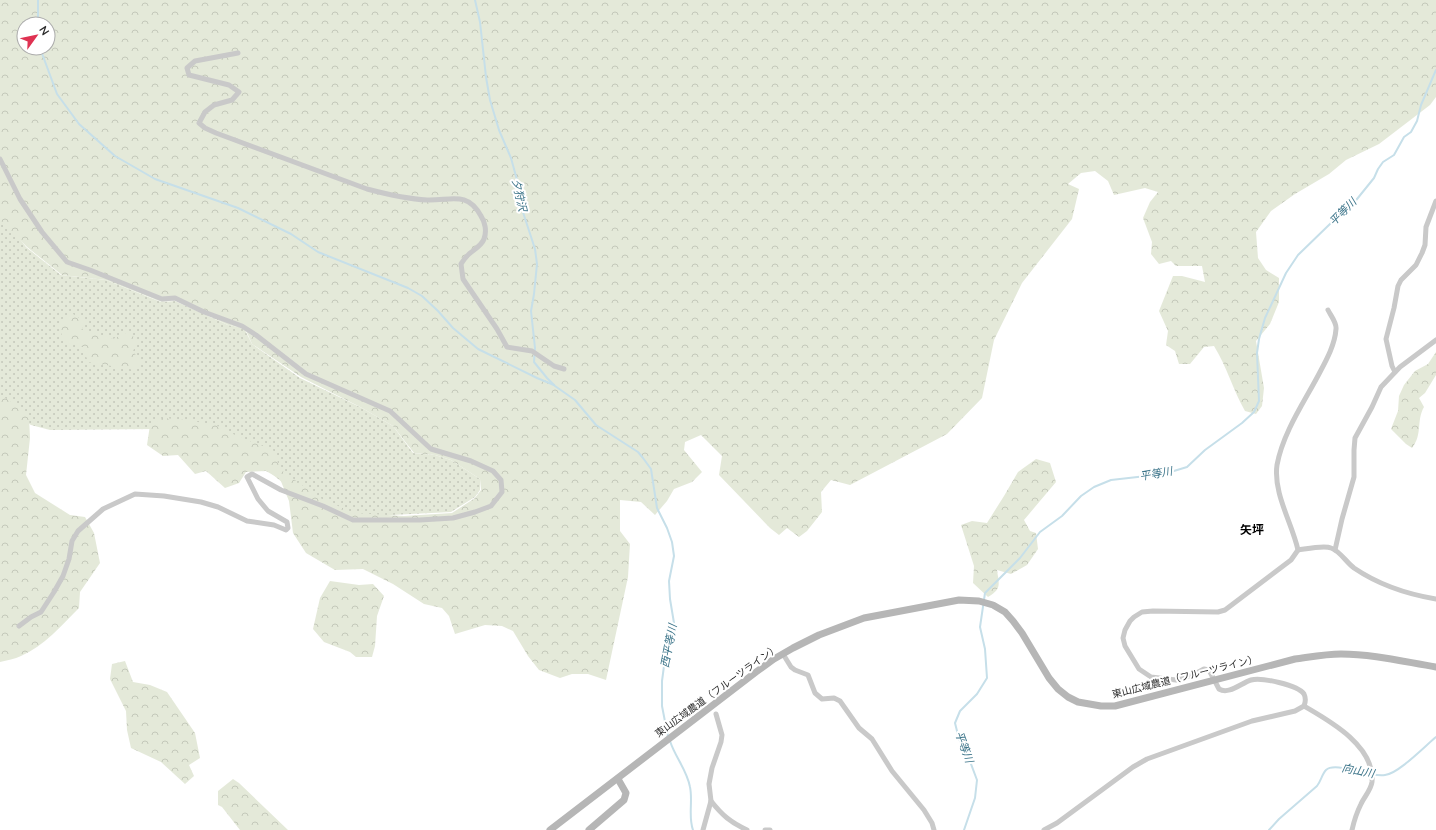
<svg xmlns="http://www.w3.org/2000/svg" width="1436" height="830" viewBox="0 0 1436 830" font-family="'Nunito Sans','Noto Sans JP',sans-serif">
	<style>
		.grass { fill: url(#grass-dots) }
		.forest { fill: url(#forest-crowns); fill-rule: evenodd }
		.lines { fill: none; stroke-linecap: round; stroke-linejoin: round }
		.stream { stroke: #c6dfe9; stroke-width: 2 }
		.street { stroke: #c9c9c9; stroke-width: 5 }
		.secondary { stroke: #b6b6b6; stroke-width: 7 }
		.labels { text-anchor: middle; dominant-baseline: central; stroke-width: 4; stroke-linejoin: round; paint-order: stroke }
		.street-label { font-size: 10px; fill: #2c2c2c; stroke: #fff }
		.water-label { font-size: 11px; font-style: italic; fill: #3d758a; stroke: #fff }
		.quarter-label { font-size: 12px; font-weight: bold; fill: #000; stroke: #fff }
	</style>
	<defs>
		<pattern id="grass-dots" width="8" height="8" patternUnits="userSpaceOnUse"><rect width="8" height="8" fill="#e4e9d9"/><path d="M2 2h.1M6 6h.1" fill="none" stroke="#c4c8ba" stroke-width="1.8" stroke-linecap="round"/></pattern>
		<pattern id="forest-crowns" width="20" height="18" patternUnits="userSpaceOnUse"><rect width="20" height="18" fill="#e4e9d9"/><path d="M2 6a3 3 0 1 1 6 0M12 15a3 3 0 1 1 6 0" fill="none" stroke="#c4c8ba"/></pattern>
	</defs>
	<rect width="100%" height="100%" fill="#fff"/>
	<polygon class="grass" points="0,214 26,247 61,275 106,280 161,302 175,301 228,325 244,328 252,344 300,378 362,408 393,426 413,453 435,455 451,460 480,479 480,490 475,497 451,512 352,517 293,491 251,457 158,429 50,430 31,425 0,403"/>
	<g class="forest">
		<path d="M0,0H1436V97L1430,105L1379,144L1346,160L1329,174L1295,194L1271,211L1256,232L1258,258L1266,270L1279,278V302L1270,324L1256,341L1264,388L1262,406L1256,414L1245,411C1233,390 1227,367 1214,346L1204,347L1190,364H1179L1175,351L1166,345L1168,331L1159,311L1173,276H1182L1205,282L1202,266H1176L1171,261L1159,264L1151,254L1152,242L1143,218L1150,202L1158,192L1145,188L1114,195L1108,181L1095,171L1081,173L1068,184L1079,189L1072,219L1022,283L994,340L982,398L947,434L850,485L831,480L821,492L822,512L807,531L799,537L787,528L779,535L770,528L719,475L722,456L701,435L685,442L684,450L702,472L692,482L674,489L667,501L655,515L641,502L620,500V531L630,544L628,577L606,680L588,674H572L560,678L539,670L528,656L513,631L502,626L485,625L455,634L449,616L442,608L424,604L393,584L363,569L335,570L306,553L293,533L289,501L280,479L266,471L246,472L239,483L225,488L206,471L195,474L178,455L163,456L147,445L150,425L163,418L186,420L216,425L237,436L273,450L281,470L320,498L354,513L404,516L452,513L475,498L481,490L480,479L451,460L435,455L414,453L393,426L362,408L301,377L252,344L245,328L228,325L175,300L162,302L106,280L62,275L27,247L0,220ZM24,24H48V48H24Z"/>
		<polygon points="73,314 84,321 82,329 113,339 130,331 137,343 133,351 142,364 135,370 88,362 83,347 64,342 60,329 63,318"/>
		<path d="M1436,352V375L1425,393L1419,398L1424,407C1416,421 1423,434 1412,448L1406,444L1391,429L1398,411L1399,396L1404,385L1415,371L1428,364Z"/>
		<path d="M0,395L17,405L29,416L30,438L26,475L35,493L70,515L85,517L94,533L100,563L80,592L79,608C62,625 44,646 21,656C15,659 7,660 0,662Z"/>
		<path d="M1036,459L1050,463L1056,482L1024,520L1030,531L1036,533L1038,549L1027,565L1011,574L997,570C999,584 1002,589 988,597L973,583L974,566L961,525L972,521L987,523L1004,496L1018,472Z"/>
		<polygon points="330,581 359,585 373,584 384,596 377,616 375,646 372,657 356,657 350,652 324,642 313,629 320,598"/>
		<polygon points="125,661 133,682 150,685 167,692 195,733 200,758 189,765 194,776 185,784 161,762 131,748 127,730 126,711 110,679 112,664"/>
		<polygon points="233,779 239,783 288,830 240,830 222,807 218,805 218,791"/>
	</g>
	<g class="lines">
		<g class="stream">
			<polyline points="475,0 480,22 486,77 490,100 499,130 511,158 517,180 519,200 535,249 537,264 534,294 531,311 535,348 534,362 547,378 555,386 575,400 596,425 638,452 643,458 651,469 657,508 667,528 672,542 674,556 669,581 670,599 674,623 664,666 662,681 662,706 668,737"/>
			<polyline points="38,24 38,0"/>
			<polyline points="40,48 57,94 79,124 115,156 155,179 238,208 291,234 318,252 408,288 422,296 438,311 453,328 478,349 537,378 554,385"/>
			<path d="M670,741C675,757 687,770 690,787C693,801 688,817 693,830"/>
			<polyline points="964,830 975,798 977,780 968,756 959,739 955,723 960,711 977,694 987,678 985,649 980,627 985,593 1020,558 1040,532 1062,516 1081,496 1094,487 1111,480 1164,474 1187,467 1205,450 1242,423 1254,412 1259,401 1257,353 1259,339 1265,318 1286,273 1298,255 1331,223 1353,204 1374,178 1378,169 1383,162 1394,155 1404,137 1411,132 1417,121 1421,105 1436,70"/>
			<path d="M1269,830L1279,819L1317,786C1321,781 1322,774 1326,770C1336,761 1369,778 1385,775C1398,774 1425,746 1436,737"/>
		</g>
		<g class="street">
			<path d="M238,53L195,61L187,68L189,75L229,85L239,92L232,100L214,105L205,112L199,123L205,128L216,133L367,189C386,194 407,199 427,200C450,201 467,190 481,216C485,222 487,231 484,239C481,247 472,250 467,256C465,258 463,261 461,264L463,279L497,329L507,347L532,351L554,366L564,369"/>
			<polyline points="0,159 20,199 42,232 67,262 90,270 162,299 175,298 204,312 242,326 256,335 306,374 390,411 431,449 471,461 493,471 501,480 502,492 491,506 475,512 453,518 420,520 353,520 323,506 281,490 252,474 247,477 258,499 268,511 287,522 288,528 286,530 274,525 247,521 218,507 201,502 164,496 135,494 103,509 78,531 72,541 69,559 63,576 54,592 41,612 31,617 19,626"/>
			<polyline points="1395,372 1392,366 1386,339 1394,308 1398,286 1401,280 1416,265 1422,253 1425,245 1426,227 1436,201"/>
			<path d="M1298,550C1306,549 1324,545 1331,548C1340,551 1346,562 1354,568C1379,585 1406,594 1436,599"/>
			<polyline points="1335,550 1342,519 1354,477 1354,450 1355,438 1372,407 1381,387 1400,367 1436,340"/>
			<polyline points="783,654 791,667 795,670 808,675 815,693 822,699 834,698 840,701 859,728 872,739 892,771 924,810 932,823 934,830"/>
			<path d="M1304,706C1330,721 1375,746 1372,782C1371,790 1364,797 1361,804C1357,812 1354,821 1352,830"/>
			<path d="M711,801C722,815 730,822 747,830"/>
			<polyline points="703,830 711,801 709,784 712,768 721,742 722,735 716,714"/>
			<polyline points="765,830 770,830"/>
			<path d="M1044,830L1057,823L1133,767L1147,759L1252,721L1295,711L1304,706C1306,701 1306,698 1304,694C1298,685 1261,677 1251,680C1241,683 1229,695 1219,689L1209,670L1204,669L1193,675L1176,680L1151,677L1139,669L1125,646L1123,638L1125,630L1130,621L1134,617L1142,612L1153,611L1218,612L1225,610L1291,560L1298,550C1292,523 1273,493 1277,465C1283,432 1305,401 1320,372C1327,359 1335,344 1336,329C1337,323 1331,316 1328,310"/>
		</g>
		<g class="secondary">
			<path d="M550,830L756,672L774,659L793,648L819,635L864,618L959,600L979,601L993,605L1005,612L1013,621L1022,633L1049,678L1058,689L1068,697L1078,702L1101,706H1115L1295,659C1310,657 1326,654 1341,654C1373,654 1405,662 1436,667"/>
			<polyline points="589,830 624,800 626,793 618,779"/>
		</g>
	</g>
	<g class="labels">
		<g class="street-label">
			<text transform="translate(1185 677) rotate(-14)">東山広域農道（フルーツライン）</text>
			<text transform="translate(717 691) rotate(-36)">東山広域農道（フルーツライン）</text>
		</g>
		<g class="water-label">
			<text transform="translate(519 195) rotate(77)">夕狩沢</text>
			<text transform="translate(1343 212) rotate(-45)">平等川</text>
			<text transform="translate(1156 474) rotate(-10)">平等川</text>
			<text transform="translate(669 646) rotate(-79)">西平等川</text>
			<text transform="translate(964 747) rotate(70)">平等川</text>
			<text transform="translate(1358 771) rotate(11)">向山川</text>
		</g>
		<g class="quarter-label">
			<text x="1252" y="530">矢坪</text>
		</g>
	</g>
	<g transform="translate(36 36) rotate(57)"><circle r="19" fill="#ffffff" stroke="#ababab"/>
	<path d="M0-3L7 15L0 10L-7 15Z" fill="#df3252"/>
	<text y="-6" font-size="11" font-weight="bold" text-anchor="middle" fill="#2c2c2c">N</text>
	</g>
</svg>
